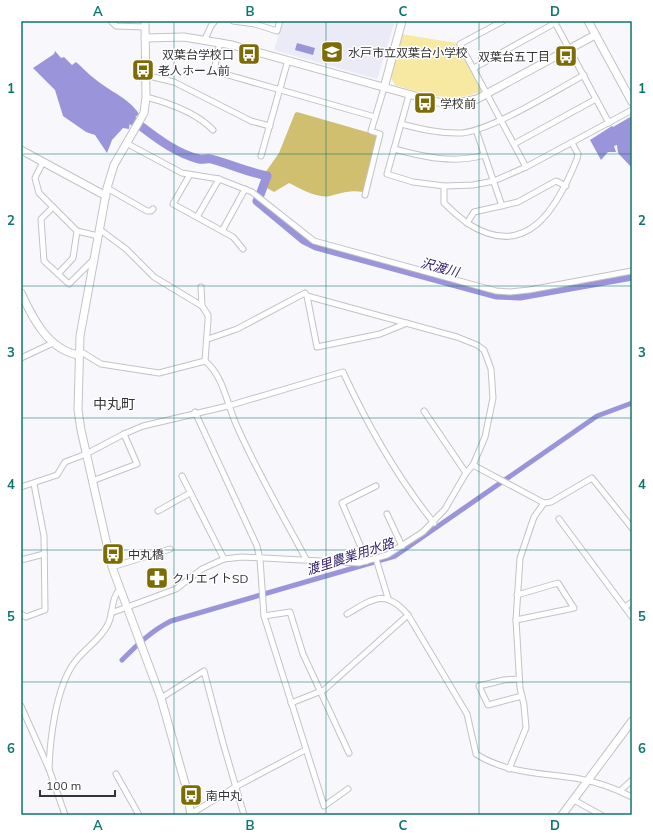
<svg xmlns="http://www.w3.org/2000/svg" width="653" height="836" viewBox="0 0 653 836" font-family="Mulish,'Noto Sans JP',sans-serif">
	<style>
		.built { fill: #ebebf7 }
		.green { fill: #f7e8a2 }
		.forest { fill: #cfbf6e }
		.water { fill: #9a94da }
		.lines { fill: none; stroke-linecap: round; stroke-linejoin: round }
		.canal { stroke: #9a94da; stroke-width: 5 }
		.river { stroke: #9a94da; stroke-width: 9 }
		.street-casing { stroke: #c3c3c7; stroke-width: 7 }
		.secondary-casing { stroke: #c3c3c7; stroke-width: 9 }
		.street { stroke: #fff; stroke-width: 5 }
		.secondary { stroke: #fff; stroke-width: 7 }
		.grid { fill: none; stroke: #0f766e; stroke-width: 1; stroke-opacity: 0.55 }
		.labels { text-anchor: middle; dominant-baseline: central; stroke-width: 3; stroke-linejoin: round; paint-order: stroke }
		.poi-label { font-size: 12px; fill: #343436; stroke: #fff; text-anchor: start }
		.water-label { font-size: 13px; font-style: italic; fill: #2e196b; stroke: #fff }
		.quarter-label { font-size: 14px; fill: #343436; stroke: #fff }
		.neatline { fill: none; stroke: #0f766e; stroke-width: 1.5 }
		.grid-label { font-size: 13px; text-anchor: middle; font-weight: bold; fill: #0f766e }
	</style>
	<rect width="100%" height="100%" fill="#f7f7fc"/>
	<polygon class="built" points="283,21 395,21 377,79 274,50"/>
	<path class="green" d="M401,34L456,43L482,91C450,104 427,94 395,85L390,76Z"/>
	<path class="forest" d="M297,112L377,135L363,192C350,190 342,193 330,196C318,199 299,188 289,183L274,192L265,187L271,175L265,173L279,153L295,113Z"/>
	<g class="water">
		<polygon points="297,43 315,48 313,55 295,50"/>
		<path d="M55,51L61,58L64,57L72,65L76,62C82,67 88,74 95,79C109,91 129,98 139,114L130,121L129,129L123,128L112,140L107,153L95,135L86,132L63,116L55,90L33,68L54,54Z"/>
		<polygon points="632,116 632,168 618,153 617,145 614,146 616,152 608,152 601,160 590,140 612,126 613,127"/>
	</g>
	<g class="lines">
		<path class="canal" d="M122,660C137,645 151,631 171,621L395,556L597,416L632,403"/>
		<g class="river">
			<polyline points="121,114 135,122"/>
			<path d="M142,127C159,140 178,154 199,159C203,160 207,158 211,159C230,164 248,172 267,176L260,195"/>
			<polyline points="258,199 257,201 304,240 316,246 496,295 520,296 632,276"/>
		</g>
		<g class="street-casing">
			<g id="street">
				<polyline points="111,21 116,26 145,27"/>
				<polyline points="233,21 255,24 277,31 280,21"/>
				<polyline points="503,21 460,44 526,167"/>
				<polyline points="554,21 609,123"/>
				<polyline points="205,39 211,26 215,21"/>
				<polyline points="220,42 214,71 375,117"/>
				<polyline points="474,68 555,23"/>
				<polyline points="145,75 174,82 251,121 270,126"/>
				<polyline points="409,95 387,174 413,182 444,186 473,185 494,181 526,167 632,110"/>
				<path d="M146,97C169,103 196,112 213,130"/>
				<path d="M401,124C421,129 441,134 462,133C492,130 555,91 584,75"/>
				<polyline points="476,130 502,206"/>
				<polyline points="126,143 182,173 219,179 252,192 314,241 496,291 510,292 529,290 632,271"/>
				<polyline points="514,144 596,99"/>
				<path d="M394,149C425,157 453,164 484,155"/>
				<polyline points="261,156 288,60"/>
				<polyline points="43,162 35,178 39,193 77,231 98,236"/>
				<polyline points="189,176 173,204 233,237 243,249"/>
				<path d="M444,186V203C451,210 459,217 467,223C527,262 557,208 577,159L578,154L572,143"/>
				<polyline points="107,188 147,211 151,211 153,209"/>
				<polyline points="365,195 380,134 371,131 384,88"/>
				<polyline points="53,207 41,219 44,261 69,284 93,260"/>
				<polyline points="197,217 219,179"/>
				<polyline points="467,223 474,212 518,202 556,181 566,186"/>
				<polyline points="99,229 126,249 154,277 202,306 208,315 208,320 205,361"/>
				<polyline points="222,231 245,189"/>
				<polyline points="58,274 73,258 77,231"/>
				<polyline points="201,287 202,306"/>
				<polyline points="307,296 317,347 380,334 407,323"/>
				<polyline points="78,352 83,353 101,364 159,373 205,361"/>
				<polyline points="21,358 53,343"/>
				<path d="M205,361C223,375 227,404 236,424C256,470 282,514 306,559"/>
				<polyline points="424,411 466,473"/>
				<polyline points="195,412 257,546 260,559 264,616 324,806 348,789"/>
				<polyline points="473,465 544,503 551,502 592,478 632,528"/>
				<polyline points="182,476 224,559"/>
				<polyline points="92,481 137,464 124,434"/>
				<path d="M21,487L57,475L65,462L86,454L124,434L143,426L228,406L343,372C368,426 397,477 434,523"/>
				<polyline points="158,511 190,493"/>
				<polyline points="387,514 402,546"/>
				<polyline points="559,519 632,617"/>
				<polyline points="376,559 388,598"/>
				<polyline points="21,560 44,554"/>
				<polyline points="367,561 342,503 376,486"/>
				<polyline points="112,567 170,549"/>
				<polyline points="625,607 632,602"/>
				<polyline points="111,613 176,589 202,569 224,559 242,557 359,563 387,555 423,532 445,509 466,473 473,465 485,437 493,398 491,369 484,350 477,345 457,337 307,296 305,293 237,329 208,339"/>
				<polyline points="21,614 26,617 45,610 44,536 34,484"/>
				<path d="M347,614C373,599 385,588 408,615L467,714L476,754C507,774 545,773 580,779C598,782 616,789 632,797"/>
				<polyline points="264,616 290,612 303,654 349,753"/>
				<polyline points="516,620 574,608 558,583 517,595"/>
				<polyline points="519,679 504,680 479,686 488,705 522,696"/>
				<polyline points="161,698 204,671 223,743 244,815"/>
				<polyline points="291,703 324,690 408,615"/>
				<polyline points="21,706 49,769 65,815"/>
				<path d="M49,769C50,738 56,688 74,663C84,649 99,641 107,626C114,615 110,599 120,589"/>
				<polyline points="509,769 526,728 524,705 520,688 516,620 520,558 534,517 544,503"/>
				<polyline points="116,774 139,815"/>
				<polyline points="620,791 632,780"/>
				<polyline points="574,800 601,815"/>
				<polyline points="189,815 237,786 305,750"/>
			</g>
		</g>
		<g class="secondary-casing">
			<g id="secondary">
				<polyline points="145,21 146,97 144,113 114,165 107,188 80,336 78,410 81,430 112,567 161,698 186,787 191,815"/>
				<polyline points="588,21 632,102"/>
				<polyline points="145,38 184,37 232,45 426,99 442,103 454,104 477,99 595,35"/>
				<polyline points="384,88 402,21"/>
				<polyline points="21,150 106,196"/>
				<path d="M21,293C33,319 48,349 78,355"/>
				<polyline points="562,815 632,721"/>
			</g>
		</g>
		<use href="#street" class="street"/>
		<use href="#secondary" class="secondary"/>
	</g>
	<path class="grid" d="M174,21V815M326,21V815M479,21V815M21,154H632M21,286H632M21,418H632M21,550H632M21,682H632"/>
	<defs>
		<g id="school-square" transform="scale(1.15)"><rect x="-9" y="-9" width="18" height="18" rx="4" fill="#7d6c06" stroke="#fff"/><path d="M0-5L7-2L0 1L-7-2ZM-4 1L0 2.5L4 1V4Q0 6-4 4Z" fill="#fff"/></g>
		<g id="bus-square" transform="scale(1.15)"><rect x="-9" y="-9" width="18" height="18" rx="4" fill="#7d6c06" stroke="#fff"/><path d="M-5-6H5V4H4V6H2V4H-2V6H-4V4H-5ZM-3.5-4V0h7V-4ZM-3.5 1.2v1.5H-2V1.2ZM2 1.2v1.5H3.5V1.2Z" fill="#fff"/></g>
		<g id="pharmacy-square" transform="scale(1.15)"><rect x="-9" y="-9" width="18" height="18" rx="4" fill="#7d6c06" stroke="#fff"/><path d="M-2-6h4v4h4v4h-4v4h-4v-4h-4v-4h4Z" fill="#fff"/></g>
	</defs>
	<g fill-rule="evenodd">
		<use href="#school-square" x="332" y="52"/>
		<use href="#bus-square" x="249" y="54"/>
		<use href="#bus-square" x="566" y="56"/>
		<use href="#bus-square" x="143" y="70"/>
		<use href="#bus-square" x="425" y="103"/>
		<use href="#bus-square" x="113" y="554"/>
		<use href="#pharmacy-square" x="157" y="578"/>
		<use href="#bus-square" x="191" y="795"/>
	</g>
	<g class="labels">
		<g class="poi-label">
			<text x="348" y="52">水戸市立双葉台小学校</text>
			<text x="234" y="54" text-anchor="end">双葉台学校口</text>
			<text x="550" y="56" text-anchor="end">双葉台五丁目</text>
			<text x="158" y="70">老人ホーム前</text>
			<text x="440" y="103">学校前</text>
			<text x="128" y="554">中丸橋</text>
			<text x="172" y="578">クリエイトSD</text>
			<text x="206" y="795">南中丸</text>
		</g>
		<g class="water-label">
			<text transform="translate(440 267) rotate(15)">沢渡川</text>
			<text transform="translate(350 556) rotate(-18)">渡里農業用水路</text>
		</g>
		<g class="quarter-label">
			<text x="114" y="404">中丸町</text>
		</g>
	</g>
	<rect width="653" height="836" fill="none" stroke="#ffffff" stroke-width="44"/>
	<path d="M40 790v6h75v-6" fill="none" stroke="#343436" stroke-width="2"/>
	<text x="46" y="790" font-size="12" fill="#343436" stroke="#ffffff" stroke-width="3" paint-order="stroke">100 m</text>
	<rect x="22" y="22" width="609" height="792" class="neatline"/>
	<g class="grid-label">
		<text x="98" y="16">A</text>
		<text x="250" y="16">B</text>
		<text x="403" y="16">C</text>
		<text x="555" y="16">D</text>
		<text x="11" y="93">1</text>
		<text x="642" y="93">1</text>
		<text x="11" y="225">2</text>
		<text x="642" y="225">2</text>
		<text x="11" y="357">3</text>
		<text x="642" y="357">3</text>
		<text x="11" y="489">4</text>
		<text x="642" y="489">4</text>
		<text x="11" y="621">5</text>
		<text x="642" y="621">5</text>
		<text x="11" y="753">6</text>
		<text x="642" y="753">6</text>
		<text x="98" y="830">A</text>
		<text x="250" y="830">B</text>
		<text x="403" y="830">C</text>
		<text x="555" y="830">D</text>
	</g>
</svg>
